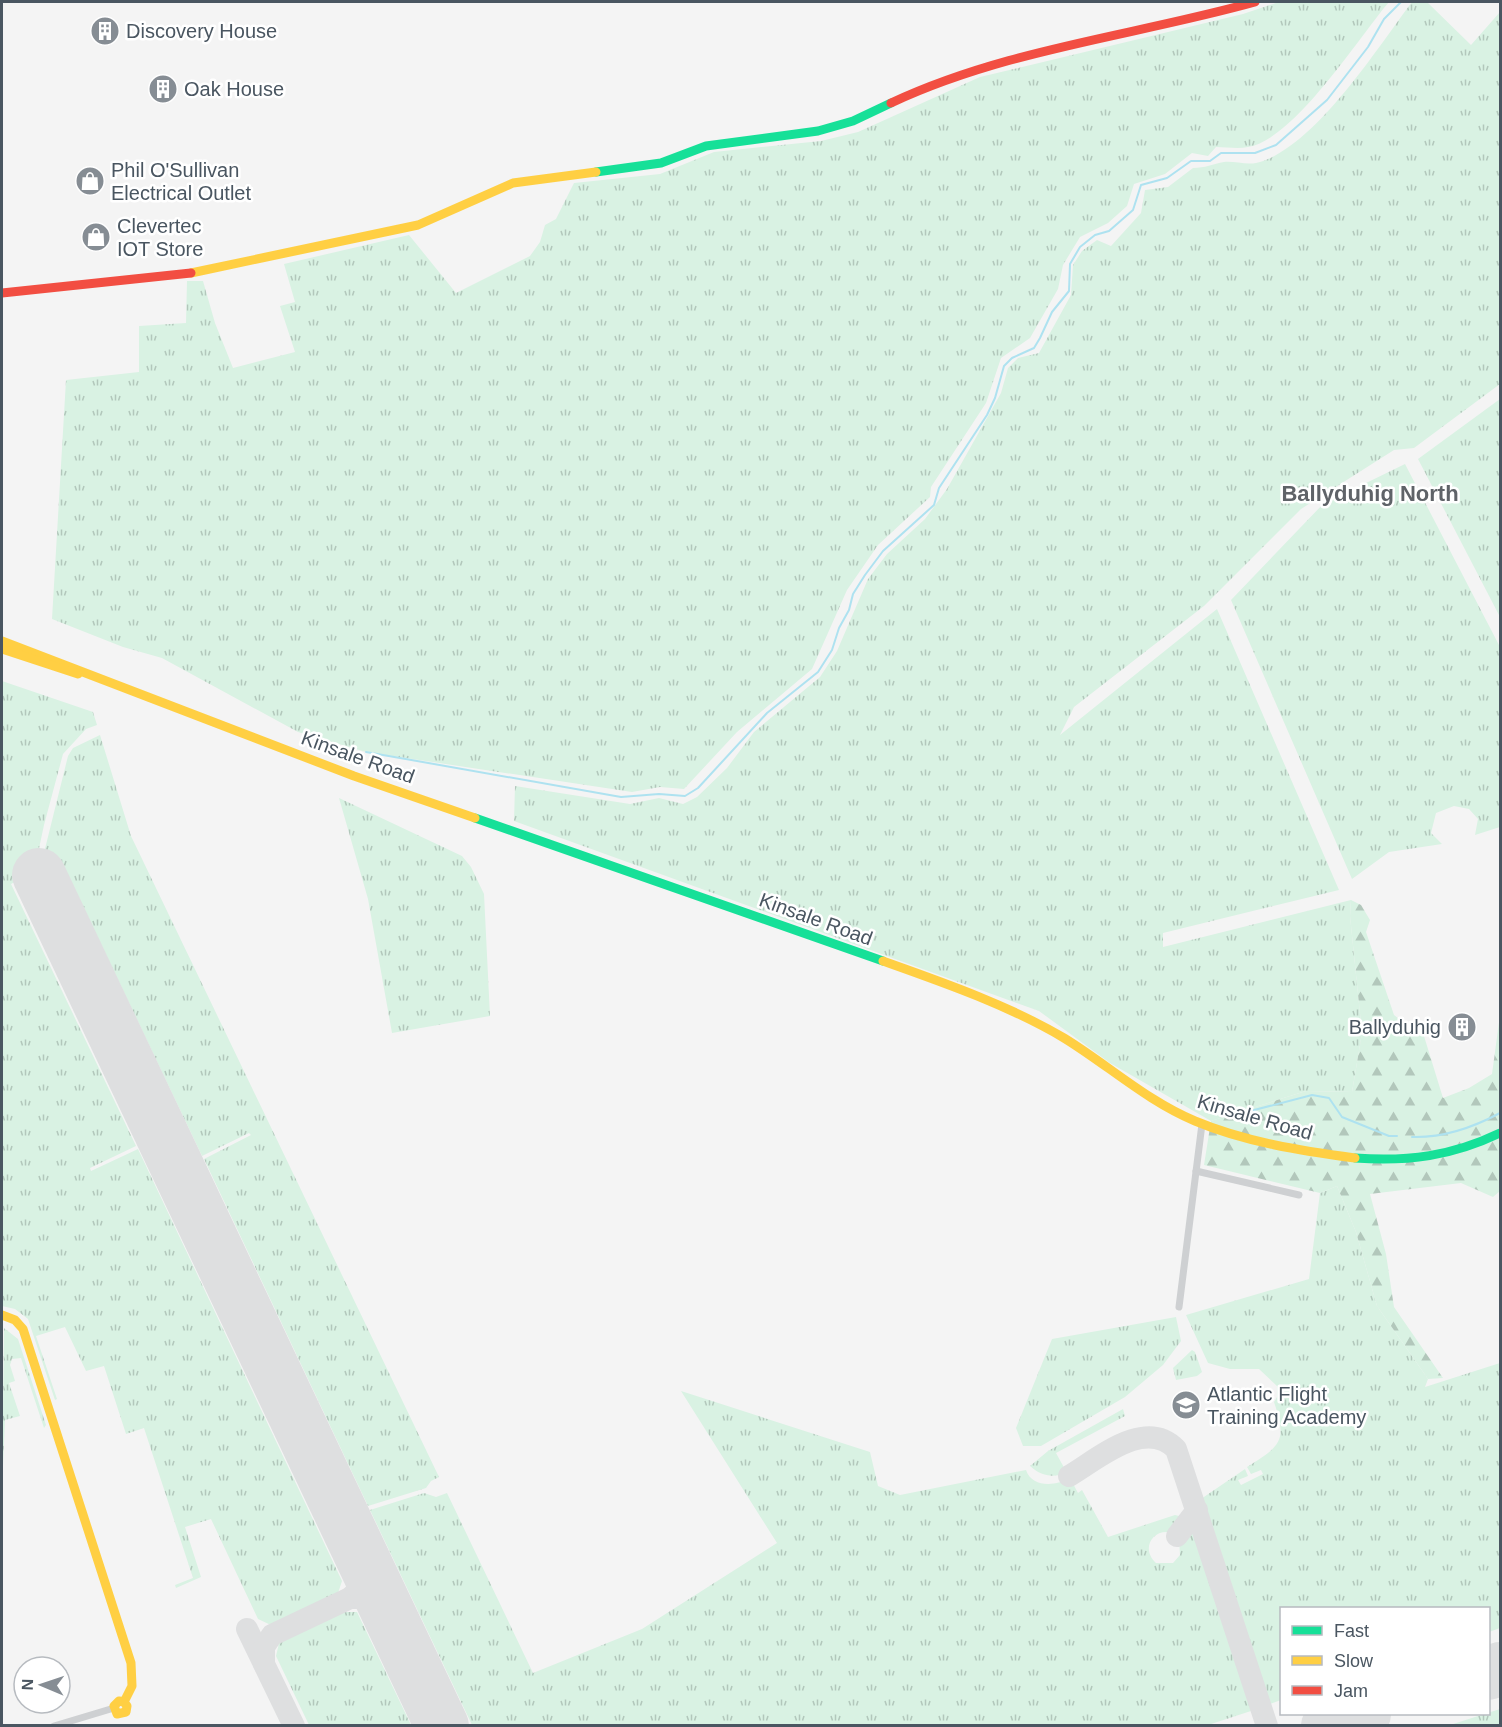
<svg xmlns="http://www.w3.org/2000/svg" width="1502" height="1727" viewBox="0 0 1502 1727" font-family="Helvetica,sans-serif">
	<style>
		.grass { fill: url(#grass-tufts) }
		.forest { fill: url(#forest-firs) }
		.lines { fill: none; stroke-linecap: round; stroke-linejoin: round }
		.stream { stroke: #aee2f0; stroke-width: 2 }
		.taxiway { stroke: #dedfe0; stroke-width: 22 }
		.runway { stroke: #dedfe0; stroke-width: 54 }
		.street { stroke: #ced0d2; stroke-width: 7 }
		.fast { stroke: #16e098; stroke-width: 9 }
		.slow { stroke: #ffcf43; stroke-width: 9 }
		.jam { stroke: #f24e42; stroke-width: 9 }
		.labels { text-anchor: middle; dominant-baseline: central; stroke-width: 5; stroke-linejoin: round; paint-order: stroke }
		.poi-label { font-size: 20px; fill: #4a5661; stroke: #fff; text-anchor: start }
		.street-label { font-size: 20px; fill: #4a5661; stroke: #fff }
		.quarter-label { font-size: 22px; font-weight: bold; fill: #5f6368; stroke: #fff }
	</style>
	<defs>
		<pattern id="grass-tufts" width="24" height="20" patternUnits="userSpaceOnUse" patternTransform="scale(1.5)"><rect width="24" height="20" fill="#d9f2e3"/><path d="M3 7l-1-3M5 7V3M7 7l1-3M15 17l-1-3M17 17v-4M19 17l1-3" fill="none" stroke="#b2c7bb"/></pattern>
		<pattern id="forest-firs" width="22" height="20" patternUnits="userSpaceOnUse" patternTransform="scale(1.5)"><rect width="22" height="20" fill="#d9f2e3"/><path d="M5 1l3.5 6h-7zM16 11l3.5 6h-7z" fill="#b2c7bb"/></pattern>
	</defs>
	<rect width="100%" height="100%" fill="#f4f4f4"/>
	<g class="grass">
		<path d="M1279,2H1389C1359,37 1294,140 1248,147C1238,149 1226,147 1216,147L1208,156L1192,153L1165,174L1134,184L1127,206L1108,223L1080,237L1063,265L1058,289L1030,338L1001,358L986,403L931,487L930,497L878,545L847,590L812,669L737,732L684,789L660,787L632,792L366,752L298,732L162,658L123,647L52,619L66,380L139,372V326L186,323L187,281H203L215,323L233,368L295,352L280,306L295,302L284,264L409,235L456,293L530,256L540,242L545,225L556,219L574,183L660,174L714,152L821,141L858,132L980,77L1243,14Z"/>
		<path d="M1412,2H1427L1471,45L1500,12V384L1414,448L1394,450L1301,509L1204,606L1074,707L1060,735L1217,609L1339,890L1163,933V947L1351,900L1350,916L1362,1033L1352,1092L1306,1091L1211,1121L1110,1063L1039,1011L514,821L515,786L630,804L659,798L683,804L697,797L727,768L754,732L820,677L837,651L868,579L887,554L925,519L947,489L1001,393L1008,368L1018,358L1039,353L1071,295L1073,265L1082,251L1097,240L1111,246L1141,213L1145,190L1168,187L1193,168C1205,168 1213,164 1224,162C1234,161 1246,165 1256,163C1313,150 1378,47 1412,2Z"/>
		<polygon points="1500,399 1500,617 1418,459"/>
		<polygon points="1405,464 1500,647 1500,827 1475,835 1478,819 1469,809 1454,806 1436,813 1431,833 1442,844 1389,852 1352,879 1231,600 1323,504"/>
		<polygon points="2,681 93,712 97,725 86,729 63,754 44,825 34,872 11,884 136,1146 90,1168 91,1171 138,1149 342,1581 337,1596 273,1626 258,1619 211,1519 185,1527 201,1577 176,1588 175,1585 193,1578 144,1428 126,1434 104,1366 86,1371 65,1327 36,1336 57,1399 55,1400 28,1319 15,1309 2,1306"/>
		<polygon points="100,735 131,836 439,1477 431,1481 426,1488 368,1506 204,1159 251,1135 249,1133 202,1156 61,860 40,869 68,756 73,748"/>
		<polygon points="339,798 462,856 471,867 484,894 490,1016 392,1033 368,899"/>
		<path d="M1337,1186L1356,1232L1377,1306L1428,1379L1425,1387L1500,1363V1628L1489,1632L1488,1608H1282L1281,1700L1267,1705L1201,1499L1245,1469L1248,1476L1238,1480L1241,1485L1263,1474L1261,1470L1251,1474L1247,1467C1282,1445 1287,1441 1274,1402L1277,1397V1386L1259,1369H1230L1208,1363L1186,1315L1309,1279L1320,1193Z"/>
		<polygon points="1176,1317 1181,1341 1163,1365 1125,1397 1041,1446 1023,1446 1016,1428 1052,1339"/>
		<polygon points="4,1328 18,1339 46,1425 44,1428 21,1358 12,1359 10,1365 15,1381 9,1383 20,1416 5,1420 2,1489"/>
		<polygon points="1192,1350 1195,1352 1202,1372 1197,1376 1176,1380 1173,1368"/>
		<path d="M681,1391L870,1452L878,1486L900,1495L1026,1470C1032,1488 1056,1486 1070,1478L1078,1493L1082,1490L1108,1537L1175,1515L1187,1518L1173,1533C1153,1527 1140,1549 1156,1563H1173L1180,1555L1179,1539L1192,1522L1195,1526L1254,1710L1205,1726L472,1725L370,1510L424,1493L436,1497L447,1493L533,1673L642,1629L777,1543Z"/>
		<path d="M1123,1409L1125,1416L1056,1453L1067,1473C1052,1478 1041,1476 1030,1466L1048,1451Z"/>
		<polygon points="341,1612 357,1612 411,1725 309,1725 276,1656 280,1639"/>
		<polygon points="1500,1709 1500,1725 1450,1725"/>
	</g>
	<polygon class="forest" points="1351,900 1361,905 1370,920 1366,932 1394,1015 1403,1022 1420,1023 1443,1098 1469,1088 1492,1074 1500,1015 1500,1191 1493,1197 1461,1183 1370,1194 1386,1254 1394,1307 1443,1378 1428,1379 1377,1306 1356,1232 1337,1186 1320,1193 1204,1165 1211,1121 1306,1091 1352,1092 1362,1033 1350,916"/>
	<g class="lines">
		<g class="stream">
			<polyline points="366,752 621,797 659,794 685,796 698,788 767,713 818,672 832,650 839,628 849,610 853,594 865,575 883,551 934,505 939,488 987,415 995,398 1004,366 1012,358 1034,348 1040,338 1052,312 1069,291 1070,264 1080,247 1095,235 1109,231 1133,210 1141,185 1167,178 1191,161 1210,161 1221,153 1255,153 1276,145 1327,100 1368,47 1384,19 1401,2"/>
			<polyline points="1235,1115 1312,1095 1329,1098 1342,1117 1389,1136 1397,1136"/>
			<path d="M1412,1137C1444,1138 1472,1128 1500,1113"/>
		</g>
		<g class="taxiway">
			<path d="M1069,1476C1098,1459 1145,1417 1176,1449L1267,1726"/>
			<polyline points="1177,1536 1197,1510"/>
			<polyline points="350,1598 370,1598 388,1612"/>
			<polyline points="247,1629 294,1726"/>
			<path d="M264,1664V1647L272,1635L350,1598C364,1586 366,1575 362,1558"/>
		</g>
		<g class="runway">
			<polyline points="39,875 442,1726"/>
			<polyline points="1488,1673 1500,1669"/>
			<polyline points="1328,1726 1364,1714"/>
		</g>
		<g class="street">
			<polyline points="1196,1171 1299,1195"/>
			<polyline points="1179,1307 1202,1124"/>
			<polyline points="54,1726 114,1708"/>
		</g>
		<g class="fast">
			<polyline points="596,172 661,163 706,146 818,131 853,121 891,103"/>
			<polyline points="475,818 883,961"/>
			<path d="M1355,1158C1408,1162 1452,1156 1500,1133"/>
		</g>
		<g class="slow">
			<polyline points="191,273 418,225 513,183 596,172"/>
			<polyline points="2,641 354,776 475,818"/>
			<polyline points="2,649 78,674"/>
			<path d="M883,961C945,983 1008,1005 1064,1038C1108,1065 1147,1101 1195,1121C1245,1142 1302,1151 1355,1158"/>
			<polyline points="2,1315 15,1320 23,1329 131,1663 132,1686 124,1702 119,1701 114,1706 117,1714 126,1712 127,1706 124,1702"/>
		</g>
		<g class="jam">
			<path d="M891,103C1006,49 1133,36 1255,2"/>
			<polyline points="2,293 191,273"/>
		</g>
	</g>
	<defs>
		<g id="building-disc" transform="scale(1.5)"><circle r="9.5" fill="#868d94" stroke="#fff"/><path d="M-4-6H4V6H1V3H-1V6H-4ZM-2.5-4.3h1.7v1.8h-1.7ZM.8-4.3h1.7v1.8H.8ZM-2.5-1h1.7V.8h-1.7ZM.8-1h1.7V.8H.8Z" fill="#fff"/></g>
		<g id="shop-disc" transform="scale(1.5)"><circle r="9.5" fill="#868d94" stroke="#fff"/><path d="M-5-2.5h2.3a2.7 3.5 0 0 1 5.4 0H5L5.5 6h-11ZM-1.5-2.5h3a1.5 2.3 0 0 0-3 0Z" fill="#fff"/></g>
		<g id="university-disc" transform="scale(1.5)"><circle r="9.5" fill="#868d94" stroke="#fff"/><path d="M0-5L7-2L0 1L-7-2ZM-4 1L0 2.5L4 1V4Q0 6-4 4Z" fill="#fff"/></g>
	</defs>
	<g fill-rule="evenodd">
		<use href="#building-disc" x="105" y="31"/>
		<use href="#building-disc" x="163" y="89"/>
		<use href="#shop-disc" x="90" y="181"/>
		<use href="#shop-disc" x="96" y="237"/>
		<use href="#building-disc" x="1462" y="1027"/>
		<use href="#university-disc" x="1186" y="1405"/>
	</g>
	<g class="labels">
		<g class="poi-label">
			<text x="126" y="31">Discovery House</text>
			<text x="184" y="89">Oak House</text>
			<text x="111" y="170">Phil O'Sullivan<tspan x="111" dy="23">Electrical Outlet</tspan></text>
			<text x="117" y="226">Clevertec<tspan x="117" dy="23">IOT Store</tspan></text>
			<text x="1441" y="1027" text-anchor="end">Ballyduhig</text>
			<text x="1207" y="1394">Atlantic Flight<tspan x="1207" dy="23">Training Academy</tspan></text>
		</g>
		<g class="street-label">
			<text transform="translate(358 757) rotate(20)">Kinsale Road</text>
			<text transform="translate(816 919) rotate(20)">Kinsale Road</text>
			<text transform="translate(1255 1117) rotate(16)">Kinsale Road</text>
		</g>
		<g class="quarter-label">
			<text x="1370" y="493">Ballyduhig North</text>
		</g>
	</g>
	<rect width="1502" height="1727" fill="none" stroke="#4a5661" stroke-width="6"/>
	<rect x="1280" y="1607" width="210" height="108" fill="#ffffff" stroke="#b7bbc0" stroke-width="1.5"/>
	<rect x="1292" y="1626" width="30" height="9" fill="#16e098" stroke="#b7bbc0" stroke-width="1.5"/>
	<text x="1334" y="1637" font-size="18" fill="#4a5661">Fast</text>
	<rect x="1292" y="1656" width="30" height="9" fill="#ffcf43" stroke="#b7bbc0" stroke-width="1.5"/>
	<text x="1334" y="1667" font-size="18" fill="#4a5661">Slow</text>
	<rect x="1292" y="1686" width="30" height="9" fill="#f24e42" stroke="#b7bbc0" stroke-width="1.5"/>
	<text x="1334" y="1697" font-size="18" fill="#4a5661">Jam</text>
	<g transform="translate(42 1685) rotate(272)"><circle r="28" fill="#ffffff" stroke="#b7bbc0" stroke-width="1.5"/>
	<path d="M0-4.5L10 22L0 15L-10 22Z" fill="#868d94"/>
	<text y="-9" font-size="16" font-weight="bold" text-anchor="middle" fill="#4a5661">N</text>
	</g>
</svg>
